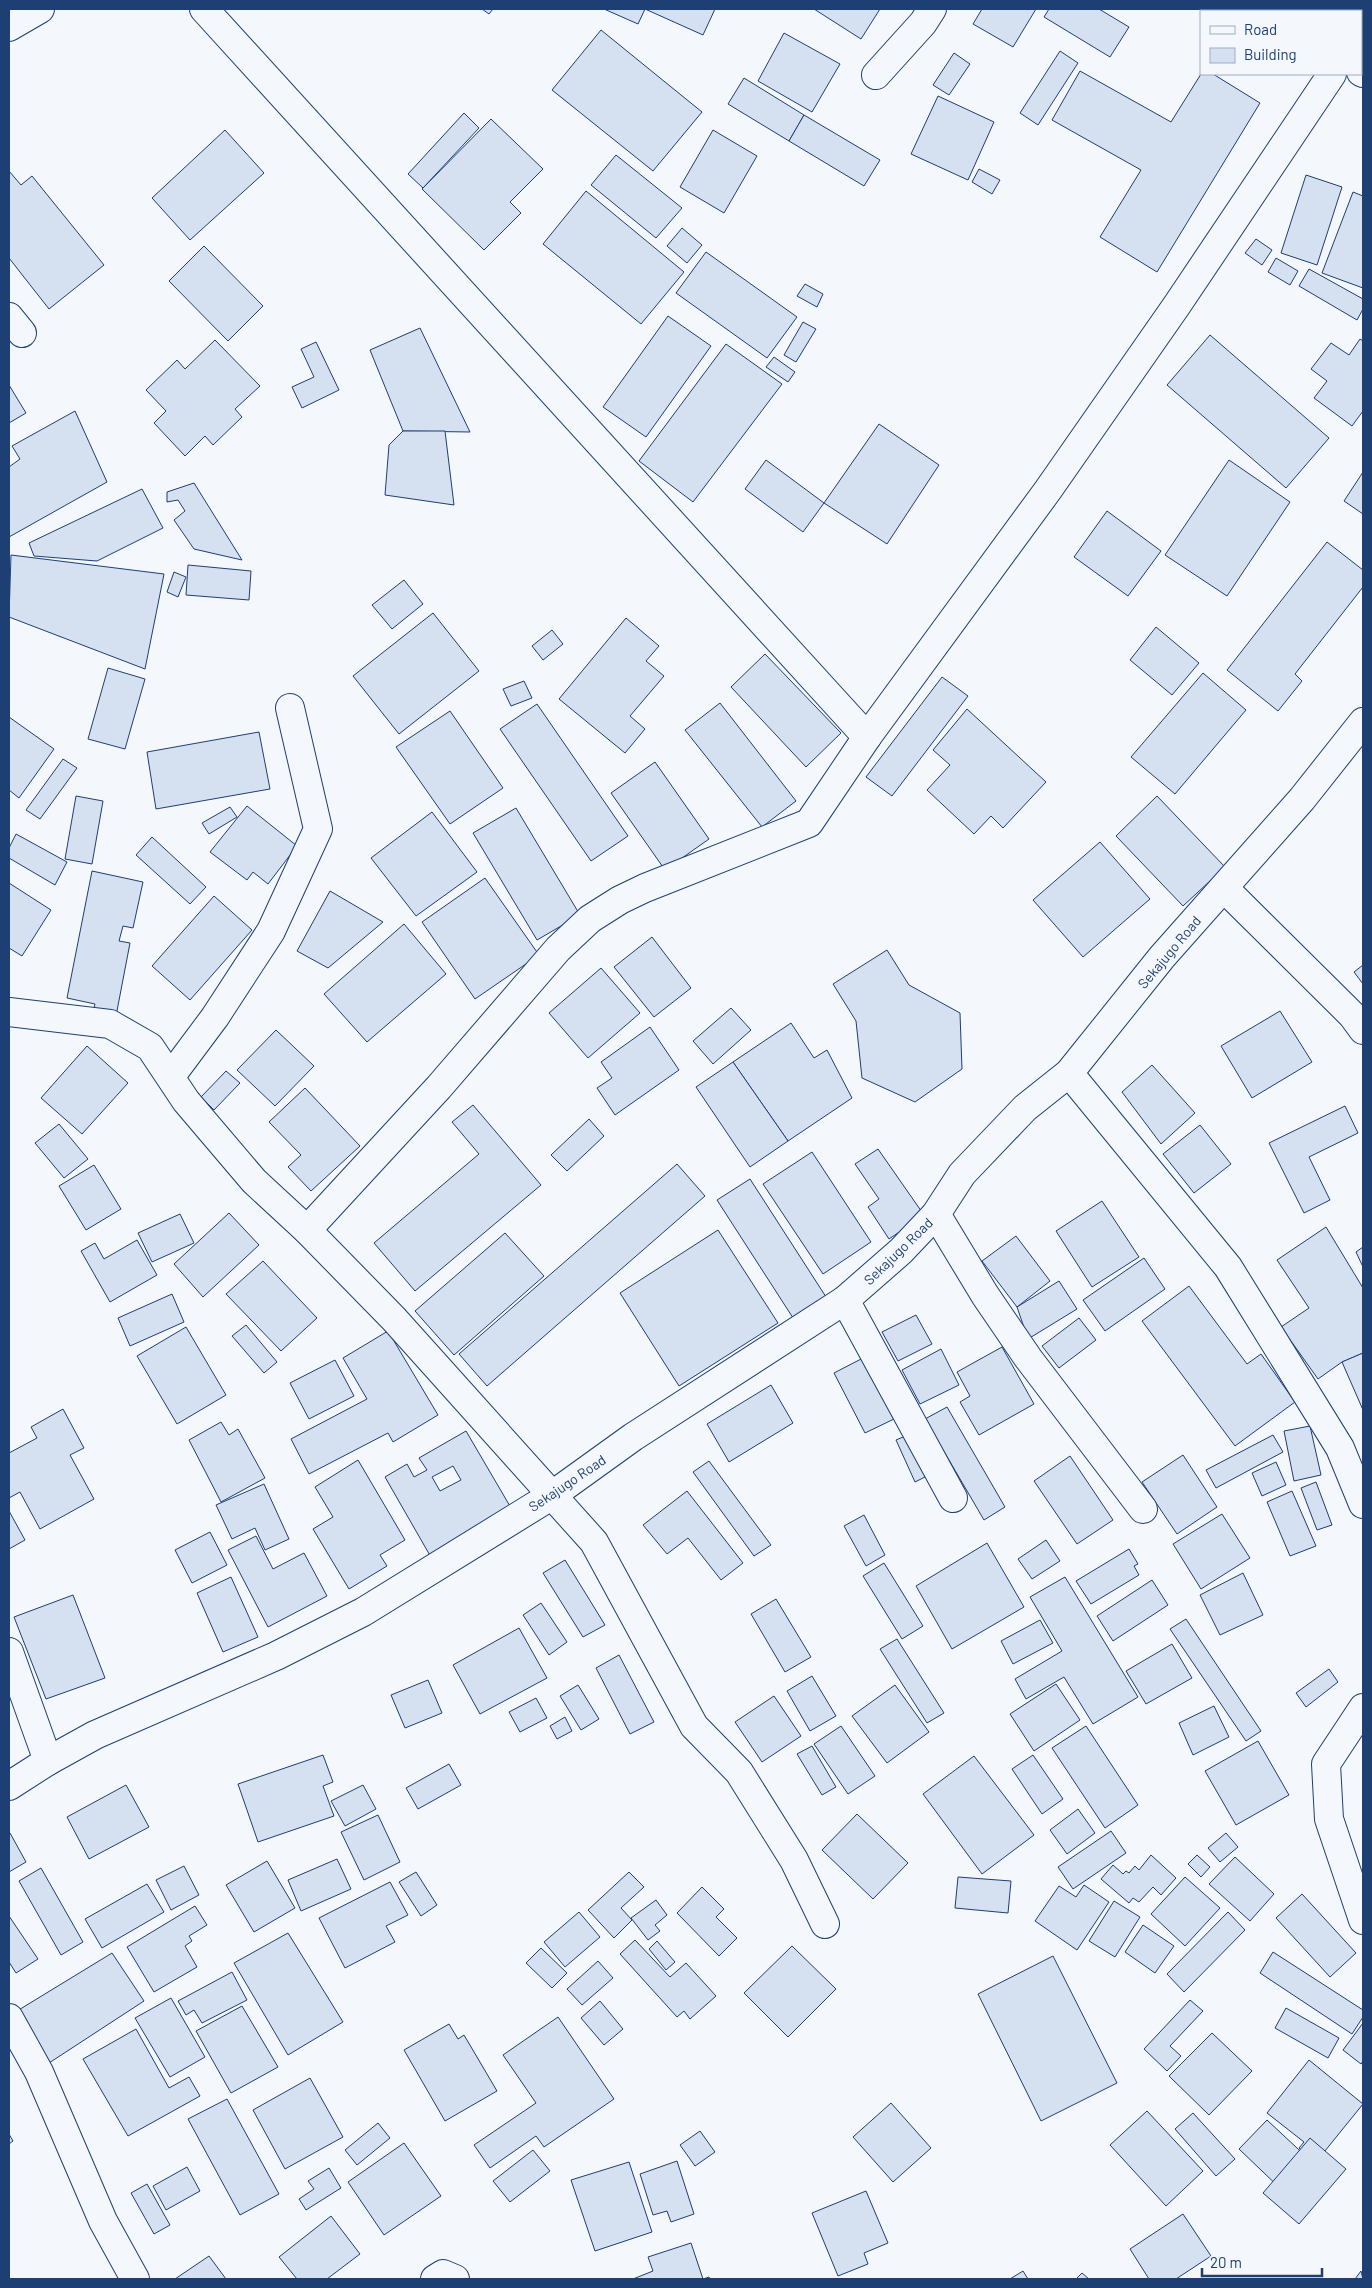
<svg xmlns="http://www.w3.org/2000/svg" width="1372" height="2288" viewBox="0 0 1372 2288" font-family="Barlow,sans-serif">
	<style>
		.building { fill: #d5e0f0; stroke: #1d3f73; fill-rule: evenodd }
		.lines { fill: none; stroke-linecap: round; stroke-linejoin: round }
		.minor-casing { stroke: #1d3f73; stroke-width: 30 }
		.minor { stroke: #f4f7fb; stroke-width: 28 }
		.labels { text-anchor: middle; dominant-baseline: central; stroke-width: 4; stroke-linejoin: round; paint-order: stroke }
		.street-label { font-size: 14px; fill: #1d3f73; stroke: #f4f7fb }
	</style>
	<rect width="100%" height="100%" fill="#f4f7fb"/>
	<g class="building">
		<polygon points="482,9 493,9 489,14"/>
		<polygon points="604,9 645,9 638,24"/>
		<polygon points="645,9 715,9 703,35"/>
		<polygon points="814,9 880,9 861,39"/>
		<polygon points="982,9 1036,9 1013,47 973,24"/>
		<polygon points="1049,9 1099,9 1129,27 1110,57 1044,17"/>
		<polygon points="601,30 702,112 653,171 552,90"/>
		<polygon points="784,33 840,64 812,112 758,81"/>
		<polygon points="1060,51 1078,63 1038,125 1020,113"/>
		<polygon points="954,53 970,64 949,95 933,85"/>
		<polygon points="1080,71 1171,122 1201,74 1213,74 1260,103 1157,272 1100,237 1141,170 1052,120"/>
		<polygon points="744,78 804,115 789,141 728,104"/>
		<polygon points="938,96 994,122 968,180 911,154"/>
		<polygon points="464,113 479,128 423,188 408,174"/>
		<polygon points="804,115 880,160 864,186 789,141"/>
		<polygon points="491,119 543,169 510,202 521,213 484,250 422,189"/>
		<polygon points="225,130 264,173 190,240 152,198"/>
		<polygon points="713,130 757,156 724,213 680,187"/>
		<polygon points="616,155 682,208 656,238 591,185"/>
		<polygon points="979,169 1000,180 992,194 972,182"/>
		<polygon points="9,171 21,185 32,176 104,265 49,309 9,258"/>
		<polygon points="1306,175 1342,187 1317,265 1281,253"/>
		<polygon points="586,191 684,272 641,324 543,244"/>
		<polygon points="1353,192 1363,196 1363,288 1322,273"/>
		<polygon points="682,228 702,245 687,263 667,246"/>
		<polygon points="1256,239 1272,250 1262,265 1245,253"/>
		<polygon points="204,246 263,306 228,341 169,281"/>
		<polygon points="706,252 797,317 767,358 676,293"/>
		<polygon points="1276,258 1298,271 1290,285 1268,272"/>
		<polygon points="1309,269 1363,299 1363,309 1357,320 1299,286"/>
		<polygon points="805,284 823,294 817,307 797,296"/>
		<polygon points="668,316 711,346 646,437 603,407"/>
		<polygon points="803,322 816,329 796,362 784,355"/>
		<polygon points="420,328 470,432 403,431 370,350"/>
		<polygon points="1210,335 1329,438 1286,488 1167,385"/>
		<polygon points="1360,339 1363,341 1363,411 1352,426 1314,398 1327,381 1311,369 1331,343 1349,355"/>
		<polygon points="215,340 260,386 235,409 242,417 213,445 205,436 185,456 154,423 166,411 146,390 177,360 185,369"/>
		<polygon points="316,342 339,390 302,408 292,387 314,377 301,349"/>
		<polygon points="726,344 782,384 693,502 639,461"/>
		<polygon points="774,357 795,372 788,382 766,367"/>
		<polygon points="9,385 26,413 9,423"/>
		<polygon points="75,411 107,482 9,537 9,467 20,459 12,446"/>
		<polygon points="879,424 939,465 887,544 824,503"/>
		<polygon points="403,431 445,431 454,505 385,495 389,445"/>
		<polygon points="766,460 824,503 803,532 745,489"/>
		<polygon points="1229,460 1290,502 1227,596 1165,555"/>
		<polygon points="1363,472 1363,514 1344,501"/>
		<polygon points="194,483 242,560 194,549 174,520 185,511 178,500 167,502 167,492"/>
		<polygon points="142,489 163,528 97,561 34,556 29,543"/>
		<polygon points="1107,511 1161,551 1128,596 1074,557"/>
		<polygon points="1327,542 1363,570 1363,587 1295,674 1302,681 1278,711 1227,670"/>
		<polygon points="11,555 164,574 145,669 9,617"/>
		<polygon points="188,565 251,571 249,600 186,595"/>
		<polygon points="174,572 186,577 178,597 167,592"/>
		<polygon points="404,580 423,604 392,629 372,605"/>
		<polygon points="433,613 479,671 399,734 353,676"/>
		<polygon points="626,618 659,646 646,661 664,676 630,716 645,729 625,753 559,699"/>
		<polygon points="1156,627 1199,663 1172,695 1130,660"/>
		<polygon points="552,630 563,644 543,660 532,646"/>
		<polygon points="765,654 841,733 806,767 731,687"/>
		<polygon points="108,668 145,679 125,749 88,739"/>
		<polygon points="1203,673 1246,710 1175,794 1131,757"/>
		<polygon points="942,677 968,696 892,796 866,777"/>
		<polygon points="524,681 532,698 511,706 503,689"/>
		<polygon points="720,703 796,801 762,827 685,730"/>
		<polygon points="537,704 628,836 591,861 500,729"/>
		<polygon points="967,709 1046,782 1003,828 991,816 974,834 927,790 950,765 933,750"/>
		<polygon points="450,711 503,788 450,824 396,747"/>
		<polygon points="9,717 54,749 19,798 9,790"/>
		<polygon points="259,732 270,789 156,809 147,752"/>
		<polygon points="63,759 77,768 40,819 26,810"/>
		<polygon points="655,762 709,839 665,870 611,793"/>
		<polygon points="76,796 103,801 92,864 65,859"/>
		<polygon points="1157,796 1225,867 1183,906 1116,836"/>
		<polygon points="247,806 297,846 268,884 253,872 247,880 210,852"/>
		<polygon points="230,807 237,817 209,834 202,823"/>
		<polygon points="516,808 580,915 537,940 473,833"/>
		<polygon points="432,812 477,872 416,916 371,858"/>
		<polygon points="16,834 67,862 55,885 9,858 9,848"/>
		<polygon points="152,837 206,887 190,904 136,855"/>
		<polygon points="1100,842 1150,899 1083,957 1033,900"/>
		<polygon points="92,871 143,882 133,928 123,926 119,941 130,943 116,1016 93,1012 95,1004 67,998"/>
		<polygon points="485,878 539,955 475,999 422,922"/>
		<polygon points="9,883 51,910 22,956 9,948"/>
		<polygon points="330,891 383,922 328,968 297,951"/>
		<polygon points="214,896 252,930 190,1000 152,966"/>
		<polygon points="404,924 446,974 367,1042 324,994"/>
		<polygon points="652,937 691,988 654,1017 614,967"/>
		<polygon points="887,950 909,985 960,1013 962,1069 915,1102 862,1078 856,1021 833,984"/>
		<polygon points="1363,965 1363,984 1354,972"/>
		<polygon points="601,968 640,1013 588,1058 549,1013"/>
		<polygon points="731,1008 751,1030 713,1064 693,1041"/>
		<polygon points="1280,1011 1312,1062 1252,1098 1221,1046"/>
		<polygon points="791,1023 814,1058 827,1050 852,1098 788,1141 733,1062"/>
		<polygon points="650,1027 679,1070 615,1115 597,1088 612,1078 601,1062"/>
		<polygon points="276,1030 314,1066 275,1106 237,1070"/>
		<polygon points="87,1046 128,1083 82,1134 41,1098"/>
		<polygon points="733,1062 788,1141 750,1167 696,1087"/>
		<polygon points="1152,1065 1195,1113 1161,1144 1122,1092"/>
		<polygon points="226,1071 240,1083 214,1110 201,1097"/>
		<polygon points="305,1088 360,1146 311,1191 288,1167 301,1155 269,1122"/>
		<polygon points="473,1105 541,1185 415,1291 374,1243 479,1154 452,1122"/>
		<polygon points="1345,1106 1358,1133 1309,1157 1330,1200 1304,1213 1269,1143"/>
		<polygon points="589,1119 604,1136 567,1171 551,1155"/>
		<polygon points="59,1124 88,1159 64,1178 35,1143"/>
		<polygon points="1200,1125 1231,1164 1194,1193 1163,1154"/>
		<polygon points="878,1149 924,1215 889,1239 868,1207 879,1199 855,1164"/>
		<polygon points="812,1152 871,1242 823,1274 763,1184"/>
		<polygon points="677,1164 705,1196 487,1386 459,1354"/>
		<polygon points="94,1165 121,1209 86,1230 59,1186"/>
		<polygon points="750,1179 828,1300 795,1321 717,1200"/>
		<polygon points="1102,1201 1139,1257 1092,1287 1056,1231"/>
		<polygon points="229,1213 259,1245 203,1297 174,1264"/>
		<polygon points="180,1214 194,1243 152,1262 138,1233"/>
		<polygon points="1326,1227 1363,1288 1363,1353 1342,1362 1318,1379 1281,1327 1309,1308 1277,1260"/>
		<polygon points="718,1230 778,1323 679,1386 620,1293"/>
		<polygon points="505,1233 544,1276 454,1355 415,1311"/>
		<polygon points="1016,1236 1050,1281 1017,1307 982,1261"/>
		<polygon points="137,1240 157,1275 110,1302 81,1251 95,1243 104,1259"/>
		<polygon points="1363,1247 1363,1267 1356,1252"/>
		<polygon points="1144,1258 1165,1289 1105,1331 1083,1300"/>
		<polygon points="263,1261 317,1318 281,1351 226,1294"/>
		<polygon points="1059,1281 1077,1309 1028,1339 1017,1307"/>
		<polygon points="1189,1286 1247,1364 1261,1354 1295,1402 1235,1446 1142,1321"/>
		<polygon points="172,1294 184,1322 130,1346 118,1318"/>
		<polygon points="916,1315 932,1344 898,1361 882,1332"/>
		<polygon points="1079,1318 1096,1340 1059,1368 1042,1346"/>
		<polygon points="246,1325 277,1362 264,1373 232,1336"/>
		<polygon points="186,1327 226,1395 177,1424 137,1356"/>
		<polygon points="388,1331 438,1415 393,1442 388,1433 309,1474 291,1439 367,1399 343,1358"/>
		<polygon points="1002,1347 1034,1404 979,1435 960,1402 970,1396 957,1372"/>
		<polygon points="941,1349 959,1385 920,1404 902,1370"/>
		<polygon points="1363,1353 1363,1410 1342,1362"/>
		<polygon points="863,1358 894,1419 865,1433 834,1373"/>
		<polygon points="335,1360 354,1396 309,1419 290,1383"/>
		<polygon points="771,1385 793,1423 729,1462 707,1424"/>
		<polygon points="947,1407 1005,1507 984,1520 925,1419"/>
		<polygon points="63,1409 84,1448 70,1455 94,1499 40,1529 20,1492 9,1498 9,1453 37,1438 31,1427"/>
		<polygon points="221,1422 229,1435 238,1429 265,1478 221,1502 189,1440"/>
		<polygon points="1310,1426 1321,1475 1294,1481 1284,1431"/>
		<path d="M466,1431L514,1513L432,1559L385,1477L407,1464L414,1477L427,1470L419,1458ZM453,1466L461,1480L440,1491L432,1477Z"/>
		<polygon points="910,1434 929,1475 915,1482 896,1440"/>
		<polygon points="1273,1435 1283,1452 1216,1488 1206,1470"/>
		<polygon points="1183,1455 1217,1507 1177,1534 1142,1482"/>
		<polygon points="1070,1456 1113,1520 1077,1544 1034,1481"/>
		<polygon points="358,1460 405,1540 380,1555 387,1566 349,1589 313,1529 333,1517 315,1487"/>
		<polygon points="709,1461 771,1545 754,1556 693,1472"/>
		<polygon points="1276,1462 1286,1485 1262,1496 1252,1473"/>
		<polygon points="1316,1482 1332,1525 1317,1530 1301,1488"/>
		<polygon points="264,1484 289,1539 265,1550 255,1528 232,1539 216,1505"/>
		<polygon points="687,1491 743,1563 721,1580 688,1538 667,1554 643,1525"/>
		<polygon points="1292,1491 1316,1546 1290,1556 1267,1502"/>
		<polygon points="9,1511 25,1540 9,1549"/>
		<polygon points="1222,1514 1250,1558 1201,1589 1173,1544"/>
		<polygon points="864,1515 885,1555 866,1566 844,1526"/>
		<polygon points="210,1532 227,1565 192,1583 175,1550"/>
		<polygon points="256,1536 273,1569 304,1553 327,1596 268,1627 228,1550"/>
		<polygon points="1046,1540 1060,1561 1032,1579 1018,1559"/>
		<polygon points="987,1543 1024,1607 952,1649 916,1586"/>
		<polygon points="1129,1549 1138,1564 1134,1566 1139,1575 1091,1604 1076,1581"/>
		<polygon points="565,1560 605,1625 583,1637 543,1573"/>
		<polygon points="884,1563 923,1626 902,1639 863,1576"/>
		<polygon points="1243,1573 1263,1615 1220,1635 1200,1595"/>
		<polygon points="231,1577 258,1637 223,1652 197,1593"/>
		<polygon points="1065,1577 1138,1697 1093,1724 1064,1677 1026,1699 1015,1679 1062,1651 1030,1597"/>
		<polygon points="1152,1580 1168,1605 1113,1641 1097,1616"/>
		<polygon points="73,1595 105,1678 46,1699 14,1617"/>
		<polygon points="776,1599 811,1657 785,1672 751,1614"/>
		<polygon points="541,1603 567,1642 549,1655 523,1615"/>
		<polygon points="1186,1619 1261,1731 1246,1741 1170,1629"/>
		<polygon points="1040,1620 1053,1643 1013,1664 1001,1641"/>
		<polygon points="519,1628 547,1678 480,1714 453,1665"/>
		<polygon points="897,1639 944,1713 927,1723 880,1649"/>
		<polygon points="1172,1644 1192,1678 1146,1704 1126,1671"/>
		<polygon points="619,1655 654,1722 630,1734 596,1668"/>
		<polygon points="1329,1669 1338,1682 1306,1707 1296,1693"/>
		<polygon points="812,1676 836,1716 810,1731 787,1691"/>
		<polygon points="428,1680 442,1713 405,1728 391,1695"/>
		<polygon points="1056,1684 1080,1720 1034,1751 1010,1714"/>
		<polygon points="578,1685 599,1719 581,1730 560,1696"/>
		<polygon points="895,1685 929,1732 887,1763 852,1716"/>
		<polygon points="774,1696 801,1736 762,1762 735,1722"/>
		<polygon points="536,1698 547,1718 520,1732 509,1712"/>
		<polygon points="1214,1706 1229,1737 1193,1755 1179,1723"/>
		<polygon points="565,1717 572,1731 557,1739 550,1726"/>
		<polygon points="841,1726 875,1776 848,1794 814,1744"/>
		<polygon points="1086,1726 1138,1805 1105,1828 1052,1748"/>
		<polygon points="1258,1741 1289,1795 1236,1825 1205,1771"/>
		<polygon points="812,1746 836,1787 822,1795 797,1754"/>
		<polygon points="323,1755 333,1782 323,1786 334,1816 258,1842 238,1784"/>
		<polygon points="1033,1755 1063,1799 1042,1814 1012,1769"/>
		<polygon points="974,1756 1034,1835 982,1874 923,1794"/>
		<polygon points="449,1764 461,1785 418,1809 406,1788"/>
		<polygon points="126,1785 149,1827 89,1859 67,1817"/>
		<polygon points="363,1785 376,1809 345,1826 331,1801"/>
		<polygon points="1078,1809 1095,1833 1067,1854 1050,1830"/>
		<polygon points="857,1814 908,1863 873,1899 822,1850"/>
		<polygon points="378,1815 400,1862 364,1880 341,1832"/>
		<polygon points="1111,1831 1126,1853 1073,1889 1058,1867"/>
		<polygon points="10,1833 26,1862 9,1872 9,1834"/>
		<polygon points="1226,1833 1238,1847 1220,1862 1208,1848"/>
		<polygon points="1151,1855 1176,1878 1161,1895 1153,1887 1139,1902 1133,1898 1129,1903 1101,1879 1113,1865 1123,1874 1126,1871 1129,1873 1135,1866 1139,1870"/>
		<polygon points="1197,1855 1210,1867 1201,1877 1188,1864"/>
		<polygon points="1235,1857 1274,1894 1250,1921 1209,1884"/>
		<polygon points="337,1859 351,1889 301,1911 288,1880"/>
		<polygon points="267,1861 295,1908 254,1932 226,1885"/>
		<polygon points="184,1866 199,1895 171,1910 156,1880"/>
		<polygon points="41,1868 83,1942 61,1955 19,1881"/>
		<polygon points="416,1872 437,1905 421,1916 399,1882"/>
		<polygon points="629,1872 644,1887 621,1908 632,1920 614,1938 588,1910"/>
		<polygon points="958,1877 1011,1881 1008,1913 955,1908"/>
		<polygon points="1185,1877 1220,1908 1185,1946 1151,1914"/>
		<polygon points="390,1882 408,1915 386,1926 395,1942 345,1968 319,1918"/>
		<polygon points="147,1884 164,1912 102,1948 85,1919"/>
		<polygon points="1084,1885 1109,1902 1077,1950 1035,1921 1059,1886 1076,1897"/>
		<polygon points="702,1887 724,1909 716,1917 737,1938 719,1956 677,1913"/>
		<polygon points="1302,1894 1356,1953 1330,1977 1276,1918"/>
		<polygon points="656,1900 667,1915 655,1925 660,1931 648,1940 631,1918"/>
		<polygon points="1114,1901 1140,1917 1115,1957 1089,1941"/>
		<polygon points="195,1906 207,1925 189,1936 192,1941 185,1946 197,1967 154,1992 127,1947"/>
		<polygon points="579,1912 600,1937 565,1967 544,1942"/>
		<polygon points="1228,1912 1245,1930 1184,1992 1167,1974"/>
		<polygon points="9,1916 38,1959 16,1973 9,1962"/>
		<polygon points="1143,1925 1174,1946 1155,1973 1125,1952"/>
		<polygon points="288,1933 343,2022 288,2055 234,1963"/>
		<polygon points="635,1940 670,1977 686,1963 716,1996 690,2019 684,2011 677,2017 620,1954"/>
		<polygon points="657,1941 675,1962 666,1970 649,1949"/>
		<polygon points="792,1946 836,1989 788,2037 744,1993"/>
		<polygon points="541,1948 567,1973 552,1988 526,1963"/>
		<polygon points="1273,1952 1363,2010 1363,2017 1352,2034 1260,1973"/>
		<polygon points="112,1953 144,2001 49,2063 17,2011"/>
		<polygon points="1053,1956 1117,2083 1041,2121 978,1994"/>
		<polygon points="598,1961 613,1978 582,2005 567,1989"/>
		<polygon points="232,1972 247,2000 202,2023 194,2010 186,2015 178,2001"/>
		<polygon points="171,1998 205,2057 170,2077 135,2018"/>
		<polygon points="1190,2000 1203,2011 1170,2046 1181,2056 1167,2071 1144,2049"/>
		<polygon points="600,2001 623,2029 604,2045 581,2018"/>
		<polygon points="242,2006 278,2067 231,2093 196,2031"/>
		<polygon points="1286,2008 1339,2038 1328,2058 1275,2028"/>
		<polygon points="558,2017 614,2099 544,2147 536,2136 490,2168 474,2145 536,2103 503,2055"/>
		<polygon points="1363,2023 1363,2061 1361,2064 1343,2050"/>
		<polygon points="449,2024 458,2039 464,2035 497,2091 445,2121 404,2050"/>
		<polygon points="136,2029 169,2088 189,2077 200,2096 128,2136 83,2059"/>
		<polygon points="1212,2033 1252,2071 1209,2115 1169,2076"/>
		<polygon points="1309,2060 1363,2104 1316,2162 1299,2148 1304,2142 1267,2113"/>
		<polygon points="310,2078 343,2137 285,2169 253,2110"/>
		<polygon points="227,2099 279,2194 240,2215 188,2119"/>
		<polygon points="891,2103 931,2148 893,2182 853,2137"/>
		<polygon points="1147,2111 1203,2171 1166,2206 1110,2145"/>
		<polygon points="1193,2113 1235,2159 1216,2176 1175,2129"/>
		<polygon points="1267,2120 1312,2162 1284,2192 1239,2149"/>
		<polygon points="378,2123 390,2138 357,2165 345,2150"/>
		<polygon points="700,2131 715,2152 695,2166 680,2145"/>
		<polygon points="9,2134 13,2141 9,2144"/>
		<polygon points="1310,2138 1346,2169 1299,2224 1263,2193"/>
		<polygon points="404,2143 441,2196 384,2235 348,2182"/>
		<polygon points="533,2150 550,2171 510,2202 493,2181"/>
		<polygon points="677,2161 694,2214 671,2222 667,2211 653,2215 640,2174"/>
		<polygon points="629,2162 652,2232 595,2251 571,2180"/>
		<polygon points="187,2167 200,2191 166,2210 153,2186"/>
		<polygon points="329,2168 341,2188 306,2210 299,2199 314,2189 308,2181"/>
		<polygon points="147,2184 170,2225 154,2234 131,2193"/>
		<polygon points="866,2191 888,2243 864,2253 868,2264 838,2276 812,2213"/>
		<polygon points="1183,2214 1211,2256 1176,2279 1149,2279 1130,2249"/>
		<polygon points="331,2216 360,2254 327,2279 297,2279 279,2257"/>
		<polygon points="691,2243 703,2279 709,2277 710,2279 633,2279 653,2271 648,2257"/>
		<polygon points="209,2256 226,2279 175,2279"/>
		<polygon points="1023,2271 1028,2279 1010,2279"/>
		<polygon points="1361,2271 1363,2279 1355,2279"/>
		<polygon points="1082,2273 1089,2279 1076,2279"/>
	</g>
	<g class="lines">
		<g class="minor-casing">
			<g id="minor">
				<polyline points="204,9 867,737"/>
				<polyline points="1217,9 1223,11"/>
				<polyline points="9,27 40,9"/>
				<polyline points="1361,72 1363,73"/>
				<polyline points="876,75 923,23 932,9"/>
				<polyline points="9,317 22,333"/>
				<polyline points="1224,888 1352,1015 1363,1030"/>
				<polyline points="9,1012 110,1024 150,1047 186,1101 254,1181 307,1230 394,1319 594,1542 694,1726 739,1772 794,1860 825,1924"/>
				<polyline points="1069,1073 1228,1267 1340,1448 1363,1504"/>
				<polyline points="171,1076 215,1017 271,931 318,829 290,708"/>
				<polyline points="936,1214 985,1295 1028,1358 1143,1509"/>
				<polyline points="307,1230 439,1087 558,949 590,919 620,900 645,888 809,823 867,737 1048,490 1177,305 1332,74"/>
				<polyline points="845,1300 953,1498"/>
				<polyline points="9,1652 48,1761"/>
				<polyline points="1363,1708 1326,1764 1329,1819 1363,1920"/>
				<polyline points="9,1786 48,1761 95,1735 276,1656 363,1612 551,1496 633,1437 845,1300 901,1251 936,1214 962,1174 1025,1108 1069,1073 1162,957 1302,799 1363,722"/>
				<polyline points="9,2018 39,2072 103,2221 135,2279"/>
				<polyline points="435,2279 443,2274 455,2279"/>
			</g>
		</g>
		<use href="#minor" class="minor"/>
	</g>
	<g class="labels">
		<g class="street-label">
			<text transform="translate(1169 952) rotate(-50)">Sekajugo Road</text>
			<text transform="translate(898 1251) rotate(-44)">Sekajugo Road</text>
			<text transform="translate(567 1483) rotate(-34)">Sekajugo Road</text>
		</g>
	</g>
	<rect width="1372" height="2288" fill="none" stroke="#1d3f73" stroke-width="20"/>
	<rect x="1200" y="10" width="162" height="65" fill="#f4f7fb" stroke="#9eadc5"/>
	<rect x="1210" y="26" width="25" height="8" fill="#f4f7fb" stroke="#9eadc5"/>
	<text x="1244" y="35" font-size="15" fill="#1d3f73">Road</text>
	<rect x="1210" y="48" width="25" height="15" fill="#d5e0f0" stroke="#9eadc5"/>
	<text x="1244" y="60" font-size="15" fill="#1d3f73">Building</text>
	<path d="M1202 2268v8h120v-8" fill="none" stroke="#1d3f73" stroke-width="2.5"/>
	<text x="1210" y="2268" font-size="15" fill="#1d3f73" stroke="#f4f7fb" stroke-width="4" paint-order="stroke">20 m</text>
</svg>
